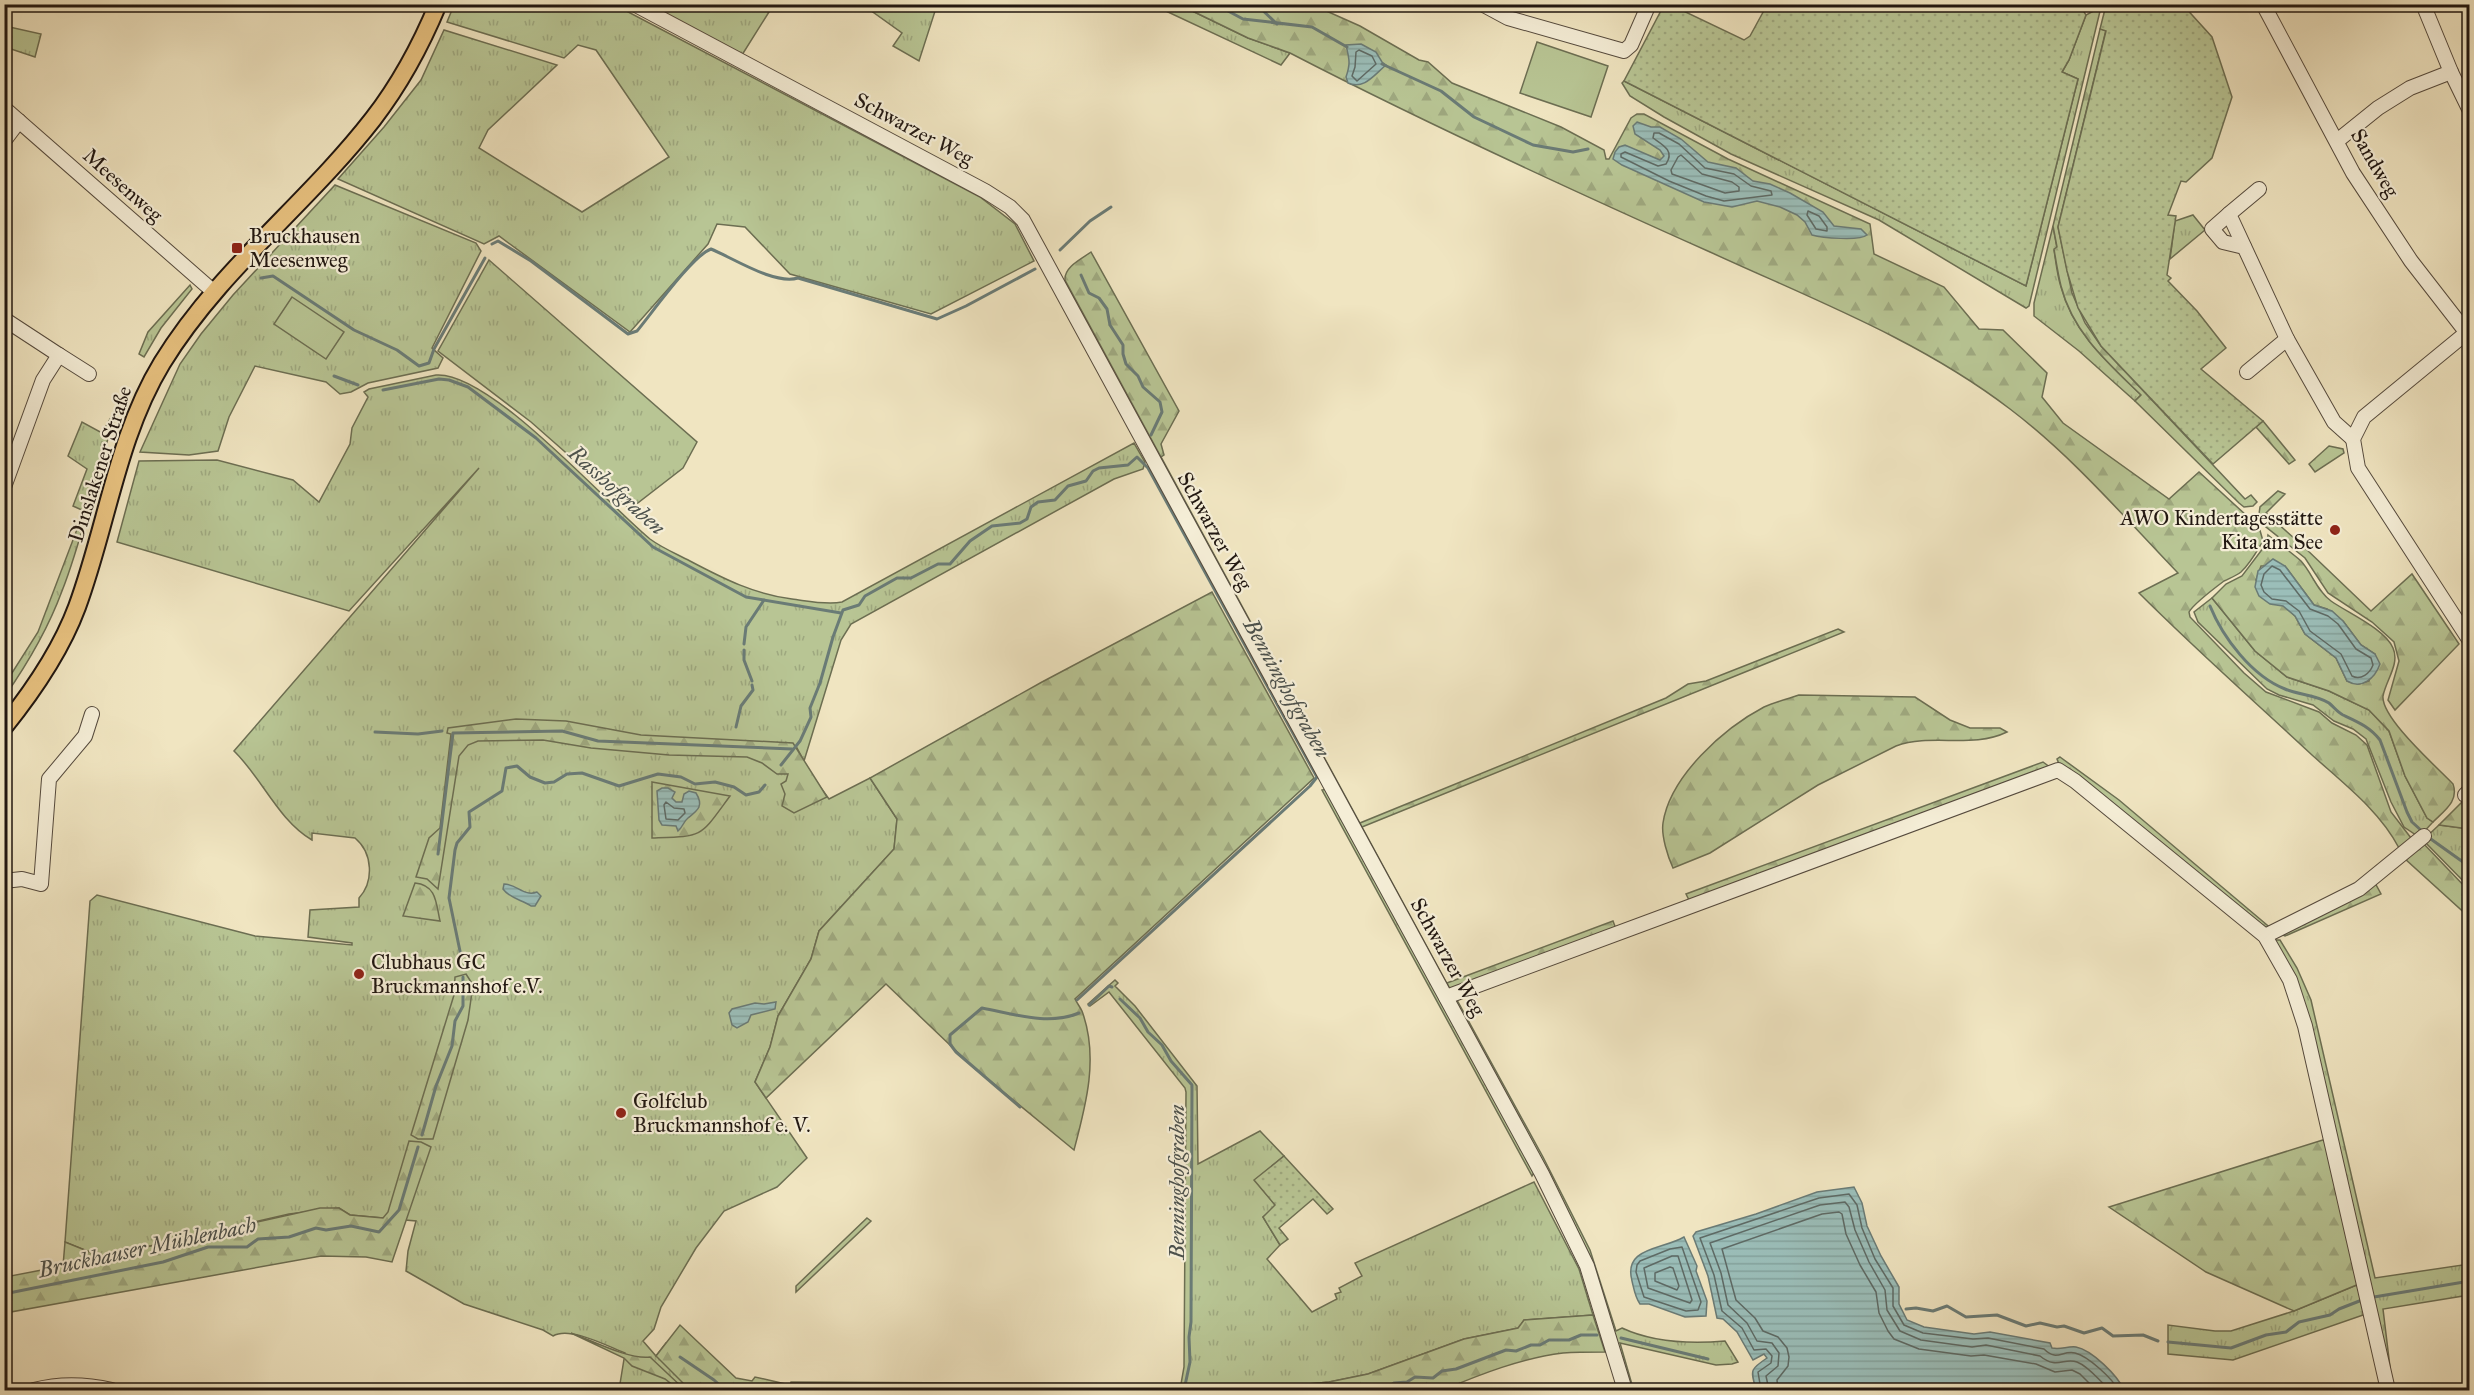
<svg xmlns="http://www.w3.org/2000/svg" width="2474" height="1395" viewBox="0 0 2474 1395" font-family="'IM FELL Great Primer',serif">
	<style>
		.grass { fill: url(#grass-tufts); stroke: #6c6e52; stroke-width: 1.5 }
		.forest { fill: url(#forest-firs); stroke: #6c6e52; stroke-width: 1.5; fill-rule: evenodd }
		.park { fill: #b8c594; stroke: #6c6e52; stroke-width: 1.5 }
		.garden { fill: url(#garden-dots); stroke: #6c6e52; stroke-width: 1.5 }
		.water { fill: url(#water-rules); stroke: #6a7b76; stroke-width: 1.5 }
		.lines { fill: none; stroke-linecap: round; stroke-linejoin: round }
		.shore { stroke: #5e6a65; stroke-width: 1.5 }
		.stream { stroke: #6a7b76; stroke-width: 3 }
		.minor-casing { stroke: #554a3d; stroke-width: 16 }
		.major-casing { stroke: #211711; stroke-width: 20 }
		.minor { stroke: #f5eed7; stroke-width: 14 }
		.major { stroke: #e8c280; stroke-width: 16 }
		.poi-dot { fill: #8f2418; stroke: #f5eed7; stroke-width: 2 }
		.labels { text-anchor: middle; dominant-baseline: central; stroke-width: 4.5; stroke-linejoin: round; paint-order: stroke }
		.street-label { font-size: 21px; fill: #211711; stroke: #f5eed7 }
		.poi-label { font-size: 21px; fill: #211711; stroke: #f5eed7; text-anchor: start }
		.water-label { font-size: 22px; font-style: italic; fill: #4c514c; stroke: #f5eed7 }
	</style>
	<defs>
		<pattern id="grass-tufts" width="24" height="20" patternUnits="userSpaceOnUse" patternTransform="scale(1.5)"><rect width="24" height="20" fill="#b8c594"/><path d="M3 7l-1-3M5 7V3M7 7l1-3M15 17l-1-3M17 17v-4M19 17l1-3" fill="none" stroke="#9ea87f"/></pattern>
		<pattern id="forest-firs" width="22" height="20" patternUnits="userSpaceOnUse" patternTransform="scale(1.5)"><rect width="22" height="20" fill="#b8c594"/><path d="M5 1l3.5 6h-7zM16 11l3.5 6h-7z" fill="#9ea87f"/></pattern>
		<pattern id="garden-dots" width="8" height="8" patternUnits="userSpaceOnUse" patternTransform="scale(1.5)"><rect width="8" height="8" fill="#b8c594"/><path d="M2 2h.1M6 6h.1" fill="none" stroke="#9ea87f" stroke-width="1.8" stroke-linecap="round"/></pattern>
		<pattern id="water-rules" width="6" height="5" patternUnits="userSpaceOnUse" patternTransform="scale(1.5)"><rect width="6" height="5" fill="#9bbeb9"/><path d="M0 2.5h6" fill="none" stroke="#85a39e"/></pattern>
	</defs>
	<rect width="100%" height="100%" fill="#f0e5c1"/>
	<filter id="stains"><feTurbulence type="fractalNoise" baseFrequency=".00333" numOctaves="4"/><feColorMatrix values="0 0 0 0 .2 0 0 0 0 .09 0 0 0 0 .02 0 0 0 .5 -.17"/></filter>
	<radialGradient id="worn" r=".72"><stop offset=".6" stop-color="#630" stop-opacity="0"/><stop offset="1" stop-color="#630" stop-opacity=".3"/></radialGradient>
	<g class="grass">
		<polygon points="454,5 615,5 980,197 1015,224 1034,261 931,314 790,274 745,227 717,224 708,244 630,332 499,236 484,244 338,179 384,127 421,80 444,30 557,65 488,130 479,148 582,212 669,157 596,50 578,45 564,58 447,22"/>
		<polygon points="647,5 755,5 769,12 742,55"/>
		<polygon points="863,5 937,5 919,61 893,46 902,33"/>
		<polygon points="1153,5 1180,5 1248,38 1290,53 1281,65"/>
		<polygon points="2101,7 2029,306 2026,308 1879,220 1731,154 1664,117 1630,96 1622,83 1624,81 2026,286 2078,79 2062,72 2069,60 2086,15"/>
		<polygon points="5,26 41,34 35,57 5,47"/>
		<polygon points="335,185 476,243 481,251 432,348 443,358 438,368 368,383 351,392 340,394 326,382 255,366 229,417 218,451 189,455 140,452 180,364 201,334 233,295"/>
		<polygon points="2193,215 2205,230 2170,259 2175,221"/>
		<path d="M2053,226L2057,248L2054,250C2056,262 2057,275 2061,287C2073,333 2108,363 2141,395L2135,401L2079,351L2034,316V303Z"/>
		<polygon points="489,260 697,442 683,468 630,509 531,422 438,351"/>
		<polygon points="1065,280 1451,991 1446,990 1066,292"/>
		<polygon points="190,285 192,289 161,328 144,357 139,354 148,332"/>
		<path d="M436,375C490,371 606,503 650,539C662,548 677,554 690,561C724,579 754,594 792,599C808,601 826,605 842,602L1134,443L1145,462L1143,469L1114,479L851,624L841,640L804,761L797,748L794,751L829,799L870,778L897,819L894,849L819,931L811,959L778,1016L770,1047L755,1082L807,1158L777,1187L724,1211L696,1248L661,1307L654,1329L643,1341L656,1356L666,1343L751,1390H619L625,1353C607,1346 570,1326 553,1336L543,1330L464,1304L406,1271L408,1251L416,1221L350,1215L339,1208L289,1214L102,1257L65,1242L90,901L97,895L255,936L352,945V943L308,937L310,910L359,907V898C374,882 373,853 355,838L312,833V840C278,820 262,778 234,751L479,468L349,611L117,542L139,461L217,460L293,480L319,502L350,444L352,428L368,397L364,392L369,389Z"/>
		<path d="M123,397C97,460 87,528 62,591C48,629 28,663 5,696V684L38,632L84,511L73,506L87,469L68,456L82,422L102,433Z"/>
		<polygon points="2329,446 2343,449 2344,453 2315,472 2309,464"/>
		<polygon points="2212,598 2255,651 2287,677 2329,691 2369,710 2389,731 2405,776 2427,818 2433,822 2419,837 2404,827 2391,802 2366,739 2353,729 2334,721 2313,705 2279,695 2267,689 2198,622 2194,612"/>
		<polygon points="1327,789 1535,1171 1532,1176 1322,790"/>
		<polygon points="2439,825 2469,829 2469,887 2423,840"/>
		<polygon points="2275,940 2280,940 2297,968 2311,1000 2375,1278 2469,1264 2469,1295 2383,1309 2390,1367 2389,1382 2306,1013 2275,948"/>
		<polygon points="1115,980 1118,983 1115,986 1135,1006 1197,1086 1198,1164 1260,1131 1284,1156 1255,1180 1276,1206 1263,1217 1280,1245 1267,1259 1312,1312 1337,1299 1335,1294 1341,1292 1339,1288 1362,1276 1355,1263 1534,1182 1579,1269 1593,1315 1524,1320 1519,1328 1464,1339 1368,1374 1329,1382 1298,1385 1181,1384 1184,1367 1186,1092 1185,1088 1109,992 1090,1006 1088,1004"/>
		<path d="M1457,1000L1543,1157L1590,1250L1616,1331L1622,1328C1654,1343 1690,1344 1725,1341L1738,1362L1732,1364L1716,1365L1620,1343L1633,1388H1628L1591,1266L1455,1003Z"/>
		<polygon points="2359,1284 2366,1314 2233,1360 2168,1354 2168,1325 2215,1331 2231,1331 2294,1311"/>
	</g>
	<g class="forest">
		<path d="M1180,5H1313L1360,26L1419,60L1428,62L1452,83L1561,127L1604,150L1606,159H1609L1631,118L1637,114H1644L1728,159L1870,224L1874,254L1944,287L1979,329L2003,330L2047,373L2042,397L2063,423L2169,499L2199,472L2259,527L2263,541C2257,551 2250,564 2241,572C2236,576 2230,578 2224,581C2216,587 2193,605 2189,612L2190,617L2244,673L2266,692L2319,712L2332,723L2356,735L2367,745L2391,812L2411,838L2399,848C2380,811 2343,783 2312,755C2254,701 2195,649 2139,593L2178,573C2124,517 2072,456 2010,409C1920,340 1812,299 1710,252C1569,189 1427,124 1290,53L1248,38Z"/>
		<path d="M2100,29L2106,30L2058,227L2072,293L2085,323L2101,346L2245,499L2251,495L2257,502L2253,506L2244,507L2239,503L2135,401L2141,395C2108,363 2073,333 2061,286C2058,274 2056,261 2054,249L2057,247L2053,226Z"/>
		<path d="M1091,252L1179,411L1161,444L1164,455L1161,457L1065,280C1064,267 1081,259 1091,252Z"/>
		<polygon points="2263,421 2295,460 2289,464 2256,427"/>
		<polygon points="2278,491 2285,494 2266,513 2304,547 2371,611 2412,574 2459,644 2395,710 2388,700 2399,661 2394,642 2372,622 2328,593 2305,558 2261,523 2259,514 2260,507"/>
		<path d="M2268,535C2279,544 2291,552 2301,561C2312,573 2317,591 2331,601C2348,613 2385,629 2393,648C2400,664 2386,680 2383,696C2381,718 2437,767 2453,784C2459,801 2445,810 2433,822L2427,818L2405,776L2389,731L2369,710L2329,691L2287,677L2255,651L2212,598L2226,584L2242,576L2267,543ZM2261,566H2285L2314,605L2327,609L2343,621L2361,645L2375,654L2369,681L2359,684L2347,681L2336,658L2305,634L2295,616L2256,580Z"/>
		<path d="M1212,592L1314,778L1075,999C1077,1003 1080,1007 1082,1011C1099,1057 1086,1105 1074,1150L973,1067L886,984L766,1098L755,1082L770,1047L778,1016L811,959L819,931L894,849L897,819L870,778L1042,682Z"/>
		<polygon points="1838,629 1844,632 1362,827 1360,823 1666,698 1688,684 1706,681"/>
		<path d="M1799,695L1915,697L1950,720L1970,728H2000L2007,732C1972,749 1932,733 1896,746L1818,785L1710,853L1673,868C1668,857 1661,836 1663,823C1670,776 1724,728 1764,707C1775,702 1788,699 1799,695Z"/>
		<polygon points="516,719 566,721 641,735 793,743 827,797 794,813 782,806 785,794 781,784 786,781 788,774 777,774 762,763 747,757 669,755 591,748 543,740 478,741 468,745 459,756 438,889 427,879 416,877 429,838 440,828 451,734 447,733 448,728"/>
		<polygon points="2060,757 2119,800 2273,930 2265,934 2059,764 2057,759"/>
		<polygon points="2043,762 2051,768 1690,902 1686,894"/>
		<path d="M652,782L730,796C699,838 705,836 652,838Z"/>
		<polygon points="2469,795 2469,829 2439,825"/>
		<polygon points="2422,842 2469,891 2469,917 2404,858"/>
		<polygon points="2374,881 2381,894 2285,936 2280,934"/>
		<path d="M415,883C437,885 436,904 440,921L403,916Z"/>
		<polygon points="1613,921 1616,929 1451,991 1447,983"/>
		<polygon points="466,974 473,985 468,1020 433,1139 418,1139 411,1135 454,995 455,977"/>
		<polygon points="2326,1139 2359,1284 2294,1311 2206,1272 2109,1207"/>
		<polygon points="409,1141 421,1142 431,1147 392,1262 366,1257 321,1256 5,1313 5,1277 63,1266 65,1242 102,1257 320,1208 339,1208 350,1215 383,1218 388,1212"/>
		<polygon points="867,1218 871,1221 796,1292 796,1286"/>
		<path d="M1593,1315L1605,1352C1591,1352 1577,1352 1563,1353C1522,1358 1481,1374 1443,1390H690L656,1356L680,1325L736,1378L752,1381L755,1377L790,1385L791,1382L1298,1385L1329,1382L1368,1374L1464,1339L1518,1328L1524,1320Z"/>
		<path d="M571,1333C591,1340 629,1360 650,1357L685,1390H679L665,1379L632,1366L624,1358Z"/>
	</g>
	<g class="park">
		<polygon points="1537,42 1608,66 1591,117 1520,93"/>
		<polygon points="292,297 344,332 326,359 274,324"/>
	</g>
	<g class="garden">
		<polygon points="2079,4 2086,15 2069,60 2062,72 2078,79 2026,286 1624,81 1664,5 1671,5 1744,40 1750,36 1767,5"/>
		<polygon points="2106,5 2183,5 2212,37 2232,97 2212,158 2186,182 2181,181 2168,215 2176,216 2167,275 2171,278 2168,281 2197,311 2226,348 2201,369 2263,421 2213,464 2101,346 2078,308 2067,271 2058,227 2106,31 2100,29"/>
		<polygon points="1284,1156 1333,1209 1327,1214 1313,1199 1279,1228 1288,1239 1280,1245 1263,1217 1275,1205 1254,1180"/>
	</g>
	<g class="water">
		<path d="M1361,44L1376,52L1382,62L1386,65C1374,75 1364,90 1348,83L1346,77C1351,62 1349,59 1346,45Z"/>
		<path d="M1637,122L1651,127H1660L1681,139L1708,162L1736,168L1753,181L1770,184L1790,193L1823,212L1834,226L1861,229L1867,235C1860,241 1822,238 1812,235L1805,222L1797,215L1780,207L1757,201L1732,207L1704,202L1622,165L1613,159L1615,152L1619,147L1625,145L1660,160L1664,156L1660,150L1635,134L1633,126Z"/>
		<path d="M2273,559L2285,566L2314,605L2332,611L2343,621L2361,645L2375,654L2380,664C2375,678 2362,690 2347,681L2336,658L2305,634L2295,616L2283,606L2270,604L2259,596L2255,587L2258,571Z"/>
		<path d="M662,788H668L675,792L672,798L676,802H682L684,794L689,791L696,793C704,806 698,810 688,818C683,822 683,827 678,831L676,826L662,825L659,820L657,791Z"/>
		<path d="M504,884C517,884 524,897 537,892L541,896L535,906H531C522,900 509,898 503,889Z"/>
		<polygon points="776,1002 775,1009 751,1015 748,1022 737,1028 732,1025 729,1013 732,1009 755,1003 764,1004"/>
		<path d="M1854,1187L1862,1203L1867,1226L1881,1256L1899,1287V1304L1907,1320L1924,1327L1974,1334L1990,1332L2050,1343L2052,1348C2061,1350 2067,1346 2076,1347C2092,1350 2118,1376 2124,1390H1756C1751,1370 1749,1370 1767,1358L1764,1354L1753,1360L1737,1332L1723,1319L1717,1318L1708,1276L1693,1236L1696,1232L1756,1214L1817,1192Z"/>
		<path d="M1684,1237L1697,1266L1696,1271L1707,1301L1706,1316L1685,1317L1649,1304H1640C1635,1297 1634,1289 1632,1281C1623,1247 1662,1250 1684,1237Z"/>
	</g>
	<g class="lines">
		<g class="shore">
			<polygon points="1359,50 1372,56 1376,64 1357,81 1352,76 1355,67 1356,52"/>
			<path d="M1654,133H1659L1679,144L1705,168L1734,174L1751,186L1771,191L1772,195L1724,201L1706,196L1669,181L1621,157V154L1625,152L1658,166L1666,164C1675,151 1663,145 1653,138Z"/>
			<polygon points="1681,155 1702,174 1732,182 1739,187 1739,191 1725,193 1672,174 1671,170 1678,157"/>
			<polygon points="1808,211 1819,216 1827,227 1827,231 1816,229 1807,215"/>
			<path d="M2272,566L2280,570L2310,609L2328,616L2338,624L2356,649L2371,658L2373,665C2370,673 2361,681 2352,676L2341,654L2310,631L2299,611L2286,601L2272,599L2264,592L2261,585L2264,574Z"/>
			<polygon points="666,802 674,808 684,809 685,813 678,820 666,819 664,805"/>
			<polygon points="1682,1247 1701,1302 1698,1310 1686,1311 1644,1297 1636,1272 1637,1265 1640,1261 1670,1249"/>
			<polygon points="1672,1256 1678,1256 1692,1300 1690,1303 1648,1288 1644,1268"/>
			<polygon points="1670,1267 1673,1268 1679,1286 1677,1290 1655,1281 1655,1273"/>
			<path d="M1761,1390L1758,1372L1771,1363L1772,1356L1766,1349L1754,1350L1742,1328L1722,1311L1714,1275L1700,1238L1819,1198L1849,1194L1857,1205L1862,1228L1875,1259L1893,1288V1306L1904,1325L1923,1333L1973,1339L1988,1338L2044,1349C2057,1362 2062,1350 2075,1353C2088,1356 2113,1379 2118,1390"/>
			<path d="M1769,1390L1766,1376L1778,1366L1779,1353L1772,1343L1757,1341L1747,1323L1728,1305L1721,1273L1710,1243L1820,1205L1845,1202L1849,1207L1855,1230L1869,1262L1885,1290L1887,1310L1900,1331L1921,1340L1972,1347L1986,1345L2040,1356C2057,1370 2064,1357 2077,1362C2090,1367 2099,1381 2110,1390"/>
			<polyline points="1778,1390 1777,1380 1788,1366 1789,1357 1787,1348 1778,1337 1763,1331 1755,1318 1736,1300 1722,1249 1822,1214 1839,1212 1842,1214 1846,1234 1860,1265 1876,1292 1879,1313 1888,1331 1894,1339 1919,1349 1971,1356 1984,1355 2036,1364 2055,1372 2072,1370 2080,1374 2096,1390"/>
		</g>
		<g class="stream">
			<polyline points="1215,4 1243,19 1312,27 1347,47"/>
			<polyline points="1256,4 1277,24"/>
			<polyline points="1382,64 1441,91 1474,117 1533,145 1573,152 1588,149"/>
			<path d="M492,244L498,241L531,261L628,334L637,331C652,313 692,256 711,249C733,258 774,285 798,278L937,319L966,306L1035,269"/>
			<polyline points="1060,250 1090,221 1111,207"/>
			<polyline points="1081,275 1089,293 1099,298 1107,309 1110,325 1123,345 1123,354 1126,364 1138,376 1143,387 1160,402 1162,412 1151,435"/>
			<polyline points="261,278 273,276 354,330 397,350 419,366 429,363 434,349 485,258"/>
			<polyline points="334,376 358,385"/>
			<polyline points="383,390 439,379 449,380 468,387 536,438 653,547 746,597 841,613"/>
			<path d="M2210,606C2223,638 2252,676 2285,689C2299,695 2317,695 2329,703C2334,707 2337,712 2343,715C2358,722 2370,727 2380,740L2407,812L2412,822L2423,832"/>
			<polyline points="744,644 746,627 764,600"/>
			<polyline points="744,650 744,660 752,681"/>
			<polyline points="736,727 741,706 753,690 752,685"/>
			<polyline points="375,732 418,734 442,731"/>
			<polyline points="781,765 800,741 811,717 810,708 820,683 833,637 843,610 859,605 865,596 897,578 911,578 938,564 950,564 970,541 992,526 1020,523 1027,519 1031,507 1038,502 1055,500 1068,486 1086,481 1093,471 1099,468 1128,465 1137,457 1148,468 1317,777 1310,786 1077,1000"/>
			<polyline points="2428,837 2470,867"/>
			<polyline points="438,854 453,733 562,731 598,741 792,749"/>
			<polyline points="461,956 449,898 455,850 457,843 470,827 469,812 502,791 506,768 517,766 530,777 545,783 554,782 567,774 582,773 619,786 658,774 681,777 695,784 715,782 734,787 746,795 759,792 765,785"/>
			<polyline points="1120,999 1140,1018 1148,1032 1162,1045 1171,1061 1192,1085 1191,1322 1189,1337 1190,1362 1184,1390"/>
			<polyline points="1089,1005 1109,986 1112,987"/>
			<path d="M1020,1107L956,1052L950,1044V1035L982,1008C1014,1014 1048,1026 1079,1013"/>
			<polyline points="422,1135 436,1086 452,1046 455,1021 463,1006 463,977"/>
			<polyline points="4,1294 163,1262 208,1247 247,1247 258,1239 289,1237 316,1228 326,1230 351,1226 379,1232 399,1210 418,1147"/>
			<polyline points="2374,1297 2470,1281"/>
			<polyline points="1906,1309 1916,1308 1933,1311 1947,1306 1966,1317 1997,1315 2026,1326 2040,1323 2057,1327 2064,1326 2084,1333 2102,1328 2113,1336 2143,1335 2158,1341"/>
			<polyline points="1621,1338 1708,1359"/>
			<polyline points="2168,1342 2231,1348 2266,1335 2286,1332 2299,1322 2330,1315 2339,1309 2362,1300"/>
			<polyline points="680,1357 714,1380 725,1390"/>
			<polyline points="1383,1390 1394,1383 1407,1382 1415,1377 1433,1378 1442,1371 1456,1369 1506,1350 1516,1351 1531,1345 1540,1345 1549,1340 1569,1340 1581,1335 1597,1335"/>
		</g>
		<g class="minor-casing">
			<g id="minor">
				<polyline points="634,4 985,191 1010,207 1023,220 1542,1174 1587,1266 1625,1390"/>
				<polyline points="1482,4 1508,18 1624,51 1631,45 1649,4"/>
				<polyline points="2263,4 2353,173 2411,261 2470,337"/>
				<polyline points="2423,4 2451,72 2470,111"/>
				<polyline points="4,108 214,292"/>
				<polyline points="4,141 19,121"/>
				<polyline points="2337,141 2378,108 2410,88 2451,72"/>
				<polyline points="2259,189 2229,214 2287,339 2334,422 2353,439"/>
				<polyline points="2229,214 2212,229 2223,242 2244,247"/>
				<polyline points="4,319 59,355 43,380 4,487"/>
				<polyline points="2470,330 2364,417 2353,439 2358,468 2470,641"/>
				<polyline points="59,355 89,374"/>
				<polyline points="2247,372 2287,339"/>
				<polyline points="2465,795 2470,790"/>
				<polyline points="4,881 22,879 41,884 49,779 85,736 92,714"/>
				<polyline points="2265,936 2359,889 2424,836"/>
				<polyline points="1446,997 2058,770 2075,781 2265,936 2290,980 2305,1026 2388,1390"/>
				<path d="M34,1390C60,1383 86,1384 112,1390"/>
			</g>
		</g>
		<g class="major-casing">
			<path id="major" d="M4,727C33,691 61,650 77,607C107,526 117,437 162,363C219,270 307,204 373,119C400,84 421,45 438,4"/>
		</g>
		<use href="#minor" class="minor"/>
		<use href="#major" class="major"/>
	</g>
	<g class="poi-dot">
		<rect x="231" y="242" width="12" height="12" rx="3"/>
		<circle cx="2335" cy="530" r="6"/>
		<circle cx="359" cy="974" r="6"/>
		<circle cx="621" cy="1113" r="6"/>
	</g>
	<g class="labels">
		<g class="street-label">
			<text transform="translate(914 129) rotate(28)">Schwarzer Weg</text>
			<text transform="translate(2375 163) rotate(60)">Sandweg</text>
			<text transform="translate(123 185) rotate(42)">Meesenweg</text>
			<text transform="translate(100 464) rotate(-72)">Dinslakener Straße</text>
			<text transform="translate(1215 531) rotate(61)">Schwarzer Weg</text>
			<text transform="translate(1448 957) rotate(61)">Schwarzer Weg</text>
		</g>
		<g class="poi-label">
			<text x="249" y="236">Bruckhausen<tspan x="249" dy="24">Meesenweg</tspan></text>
			<text x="2323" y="518" text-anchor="end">AWO Kindertagesstätte<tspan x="2323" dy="24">Kita am See</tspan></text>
			<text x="371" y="962">Clubhaus GC<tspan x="371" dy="24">Bruckmannshof e.V.</tspan></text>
			<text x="633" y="1101">Golfclub<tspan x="633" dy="24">Bruckmannshof e. V.</tspan></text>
		</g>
		<g class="water-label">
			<text transform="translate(617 490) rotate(42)">Rasshofgraben</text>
			<text transform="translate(1287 688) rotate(61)">Benninghofgraben</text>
			<text transform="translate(1176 1182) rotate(-90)">Benninghofgraben</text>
			<text transform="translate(147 1247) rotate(-12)">Bruckhauser Mühlenbach</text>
		</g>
	</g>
	<rect width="2474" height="1395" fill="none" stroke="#f0e5c1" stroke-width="24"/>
	<rect x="6" y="6" width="2462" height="1383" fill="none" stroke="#211711" stroke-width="3"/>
	<rect x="12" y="12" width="2450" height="1371" fill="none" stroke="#211711" stroke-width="1.5"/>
	<rect width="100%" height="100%" filter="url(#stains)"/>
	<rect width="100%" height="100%" fill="url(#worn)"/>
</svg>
